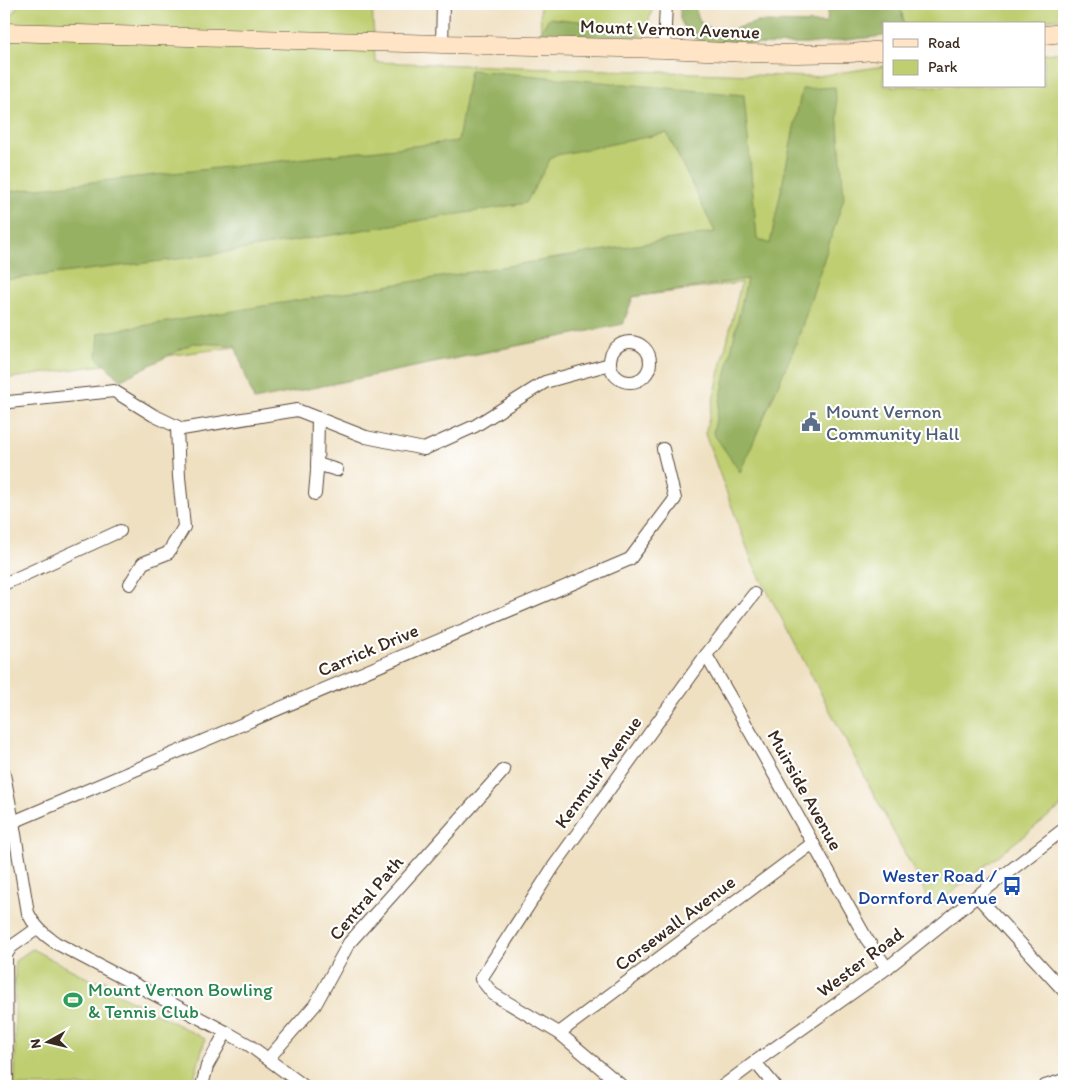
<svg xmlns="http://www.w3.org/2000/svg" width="1068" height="1090" viewBox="0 0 1068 1090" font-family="Itim,sans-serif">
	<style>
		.green { fill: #bece70; stroke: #7c7c47 }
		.forest { fill: #96b162; stroke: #686e40 }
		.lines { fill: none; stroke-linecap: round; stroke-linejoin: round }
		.minor-casing { stroke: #564536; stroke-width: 14 }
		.secondary-casing { stroke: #564536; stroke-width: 19 }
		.minor { stroke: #fff; stroke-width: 12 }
		.secondary { stroke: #ffe4c6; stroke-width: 18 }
		.labels { text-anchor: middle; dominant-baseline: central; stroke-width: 4.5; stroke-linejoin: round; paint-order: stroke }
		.street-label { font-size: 19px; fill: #3b2a1e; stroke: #fff }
		.service-label { font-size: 19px; fill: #4e5e75; stroke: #fff; text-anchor: start }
		.transit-label { font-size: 19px; fill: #164399; stroke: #fff; text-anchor: end }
		.leisure-label { font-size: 19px; fill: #27864d; stroke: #fff; text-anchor: start }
	</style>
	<rect width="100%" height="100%" fill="#fff"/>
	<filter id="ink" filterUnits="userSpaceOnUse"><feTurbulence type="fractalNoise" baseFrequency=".02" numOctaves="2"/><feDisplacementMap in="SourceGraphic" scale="10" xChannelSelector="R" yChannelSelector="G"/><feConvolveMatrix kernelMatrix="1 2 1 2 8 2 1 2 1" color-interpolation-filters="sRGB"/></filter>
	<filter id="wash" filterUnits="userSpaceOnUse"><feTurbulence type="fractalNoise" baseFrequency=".0096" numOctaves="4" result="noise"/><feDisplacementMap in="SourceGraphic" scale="20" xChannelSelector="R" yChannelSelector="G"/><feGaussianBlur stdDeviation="1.12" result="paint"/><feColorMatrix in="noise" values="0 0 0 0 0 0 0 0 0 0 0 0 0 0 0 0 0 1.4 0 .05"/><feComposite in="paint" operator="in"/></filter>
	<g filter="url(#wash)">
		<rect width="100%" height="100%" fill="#efe0c1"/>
		<g class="green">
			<polygon points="19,4 372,4 375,62 812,77 884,66 884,86 1044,86 1044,54 1064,52 1064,804 933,907 753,564 705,434 741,283 188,353 4,379 4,29"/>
			<polygon points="540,4 654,4 649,20 643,37 541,33"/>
			<polygon points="900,4 1063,4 1063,18 1008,24 904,24"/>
			<polygon points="32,949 93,981 106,980 107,988 205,1039 192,1086 15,1086 15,961"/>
		</g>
		<g class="forest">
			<polygon points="680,4 694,4 700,22 719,33 758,22 827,23 828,4 900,4 904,24 884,24 884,36 807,44 710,45 689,36 680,19"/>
			<polygon points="549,18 635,27 640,36 632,43 552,38 539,34"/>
			<polygon points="470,70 744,95 757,238 770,244 802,89 835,87 844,198 797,342 740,472 713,433 747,279 633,297 623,324 254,400 235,345 193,343 121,380 97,358 99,333 715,232 667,133 552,156 526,203 203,256 4,280 4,192 458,141"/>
		</g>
	</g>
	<g filter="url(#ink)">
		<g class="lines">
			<g class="minor-casing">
				<g id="minor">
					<polyline points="442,44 443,4"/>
					<polyline points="664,49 666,4"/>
					<circle cx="630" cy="362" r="20"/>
					<polyline points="4,404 9,402 114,391 153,415 182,429 297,410 366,437 424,449 475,426 545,382 610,364"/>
					<polyline points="317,464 337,470"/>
					<polyline points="315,494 317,471 318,418"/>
					<polyline points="4,584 120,531"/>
					<polyline points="130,584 143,563 168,553 184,527 179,477 177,427"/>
					<polyline points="706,655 760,749 866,938 887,968"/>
					<path d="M4,774L13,822L28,913C34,926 44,935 56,943L226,1032L249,1045L304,1086"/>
					<polyline points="4,823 13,822 630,559 675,499 663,449"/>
					<polyline points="977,896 1064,991"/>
					<polyline points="559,1033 813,843"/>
					<polyline points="268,1059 315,1005 349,943 504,770"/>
					<polyline points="755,1062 775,1086"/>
					<polyline points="7,1086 6,955 11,947 38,928"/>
					<polyline points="202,1086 207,1066 226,1032"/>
					<polyline points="622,1086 559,1033 493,994 481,979 554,866 706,655 754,594"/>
					<polyline points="723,1086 755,1062 887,968 977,896 1064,829"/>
					<polyline points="1045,1086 1064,1080"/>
				</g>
			</g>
			<g class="secondary-casing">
				<g id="secondary">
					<polyline points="4,32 442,44 664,49 746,53 796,54 851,53 884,50"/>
					<polyline points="1044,35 1064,33"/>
				</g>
			</g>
			<use href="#minor" class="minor"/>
			<use href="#secondary" class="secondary"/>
		</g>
	</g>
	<defs>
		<g id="civic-bare" transform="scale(1.5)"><path d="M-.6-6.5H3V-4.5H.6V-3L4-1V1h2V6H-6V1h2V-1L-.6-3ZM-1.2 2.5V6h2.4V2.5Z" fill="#5c6f8a" stroke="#fff" stroke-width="2.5" paint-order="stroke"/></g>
		<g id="bus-bare" transform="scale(1.5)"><path d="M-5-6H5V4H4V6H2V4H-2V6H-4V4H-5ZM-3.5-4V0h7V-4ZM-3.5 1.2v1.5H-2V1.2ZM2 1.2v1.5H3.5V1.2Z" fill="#1a4fb4" stroke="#fff" stroke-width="2.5" paint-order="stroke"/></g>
		<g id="stadium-bare" transform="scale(1.5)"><path d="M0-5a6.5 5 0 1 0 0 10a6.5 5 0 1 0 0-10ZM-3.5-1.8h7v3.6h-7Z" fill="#2e9e5b" stroke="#fff" stroke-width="2.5" paint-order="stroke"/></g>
	</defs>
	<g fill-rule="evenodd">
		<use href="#civic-bare" x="811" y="422"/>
		<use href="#bus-bare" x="1012" y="886"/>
		<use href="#stadium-bare" x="73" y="1000"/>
	</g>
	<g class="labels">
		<g class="street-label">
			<text transform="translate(670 29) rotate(2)">Mount Vernon Avenue</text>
			<text transform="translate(368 650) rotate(-23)">Carrick Drive</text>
			<text transform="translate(598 772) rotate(-54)">Kenmuir Avenue</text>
			<text transform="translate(805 790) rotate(61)">Muirside Avenue</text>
			<text transform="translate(366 898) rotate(-50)">Central Path</text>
			<text transform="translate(675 923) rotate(-37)">Corsewall Avenue</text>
			<text transform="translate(860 962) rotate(-37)">Wester Road</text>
		</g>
		<g class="service-label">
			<text x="826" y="411">Mount Vernon<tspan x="826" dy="22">Community Hall</tspan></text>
		</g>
		<g class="transit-label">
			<text x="997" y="875">Wester Road /<tspan x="997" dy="22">Dornford Avenue</tspan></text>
		</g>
		<g class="leisure-label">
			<text x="88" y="989">Mount Vernon Bowling<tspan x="88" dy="22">&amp; Tennis Club</tspan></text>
		</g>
	</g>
	<rect width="1068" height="1090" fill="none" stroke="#fff" stroke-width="20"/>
	<rect x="883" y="22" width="162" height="65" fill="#ffffff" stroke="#b1aaa5"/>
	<rect x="893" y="39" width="25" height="8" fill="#ffe4c6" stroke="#b1aaa5"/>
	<text x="928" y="48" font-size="15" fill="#3b2a1e">Road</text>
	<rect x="893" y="60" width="25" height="15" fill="#bece70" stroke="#b1aaa5"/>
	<text x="928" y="72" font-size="15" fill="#3b2a1e">Park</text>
	<g transform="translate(48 1042) rotate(262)" stroke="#ffffff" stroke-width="4" paint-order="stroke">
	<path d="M0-4L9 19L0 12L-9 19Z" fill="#3b2a1e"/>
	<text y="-8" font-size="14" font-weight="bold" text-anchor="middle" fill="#3b2a1e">N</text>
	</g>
</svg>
